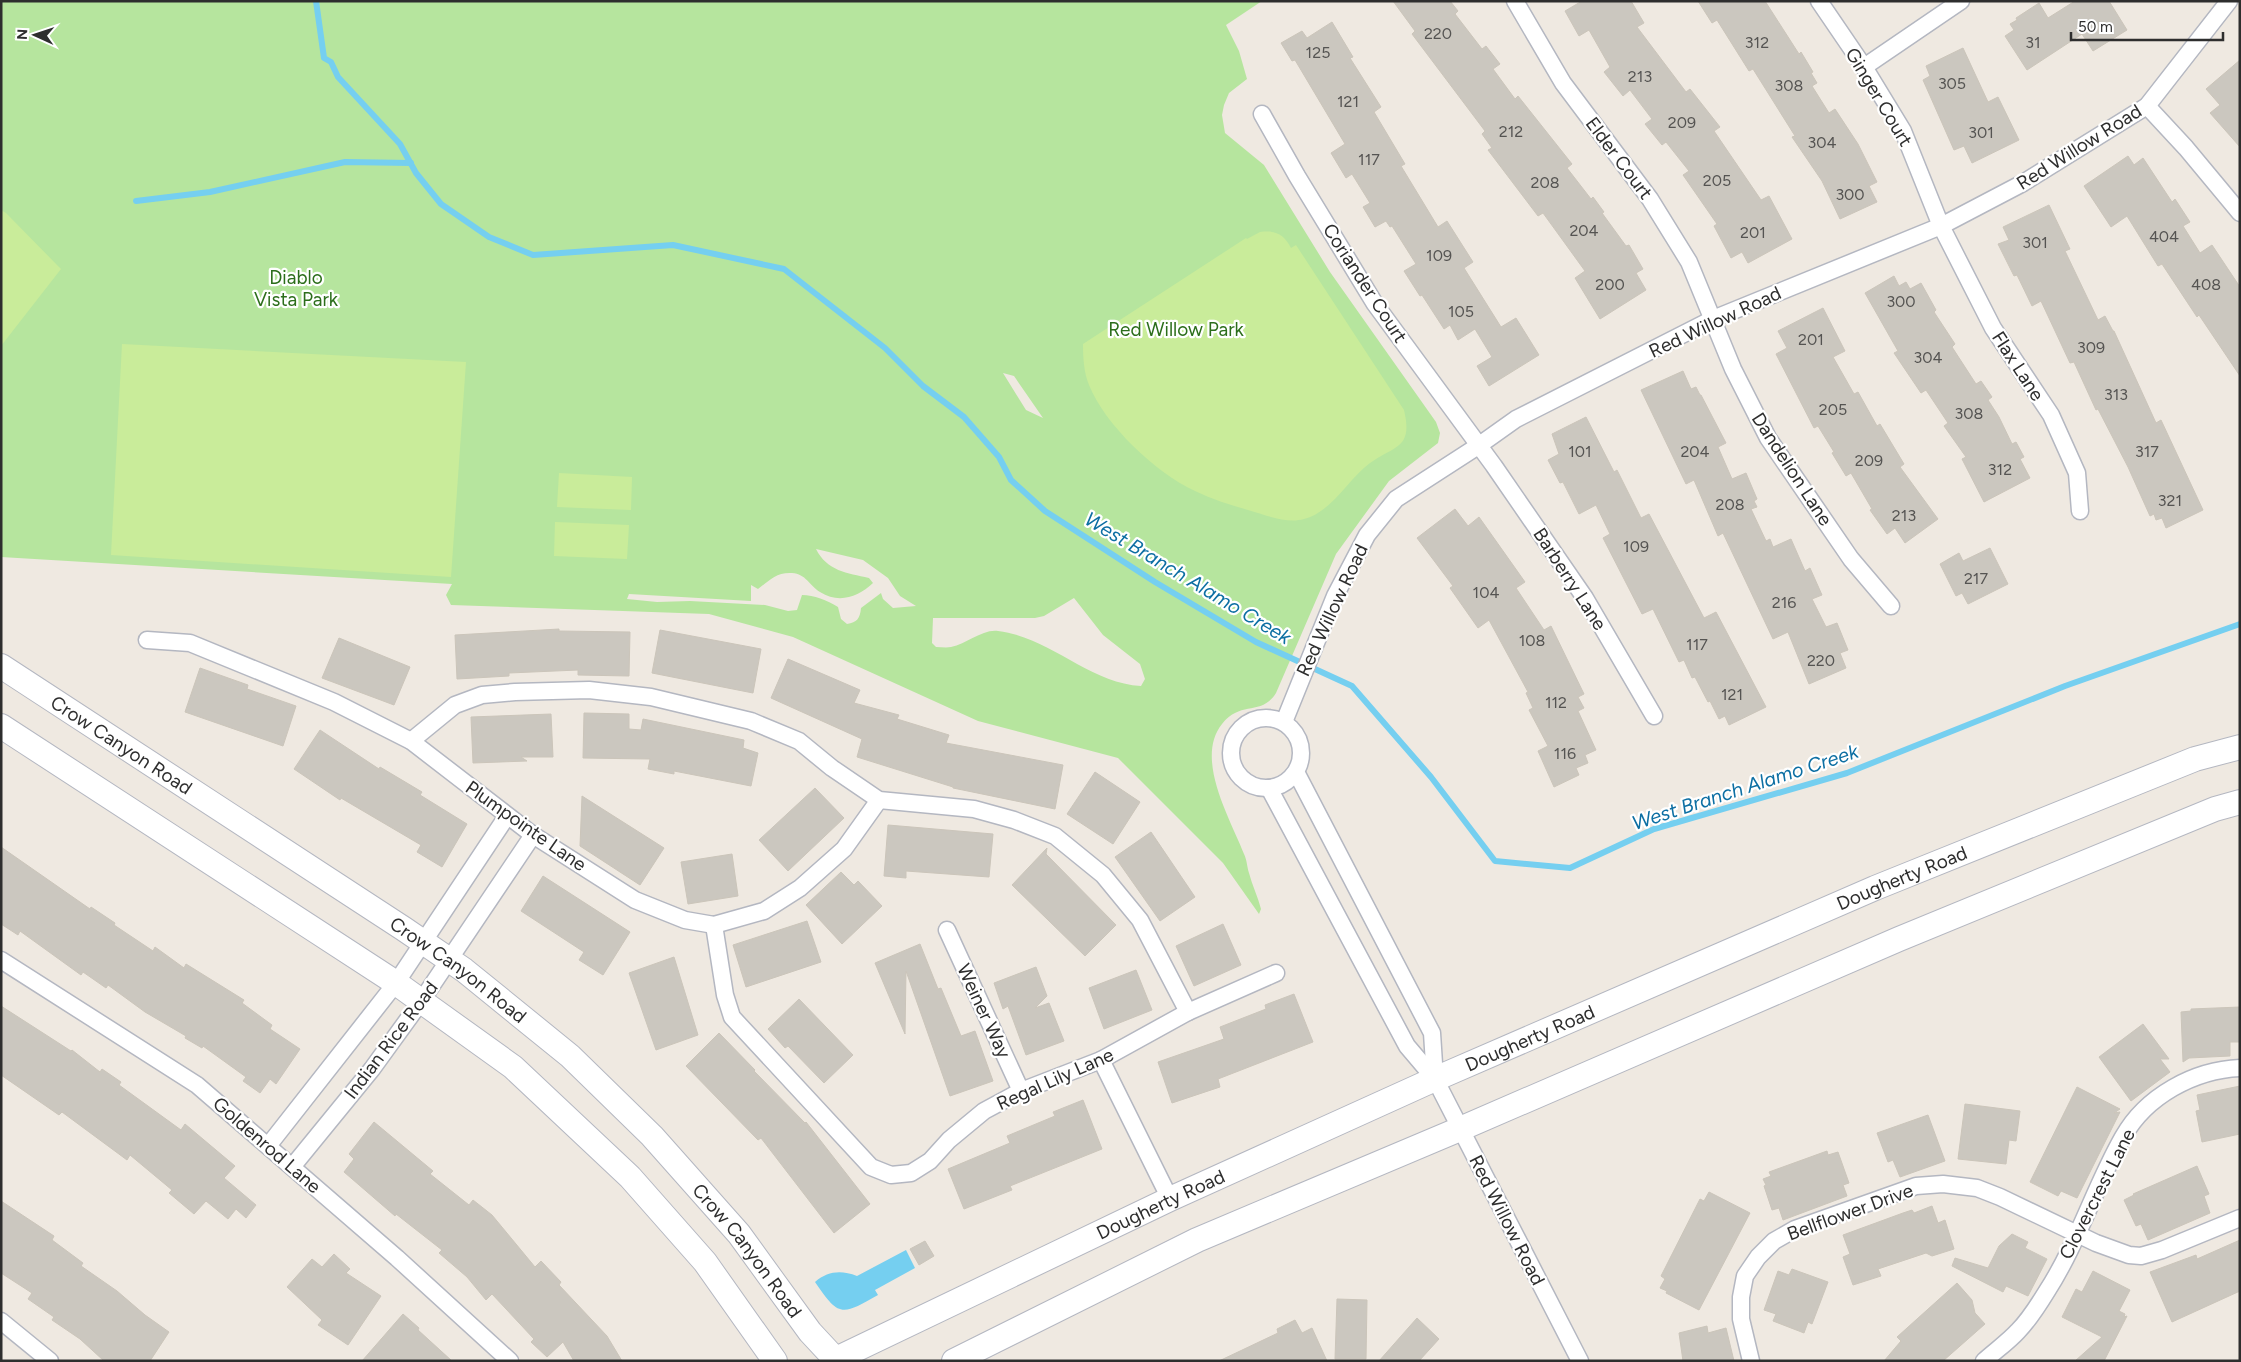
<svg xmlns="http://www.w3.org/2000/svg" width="2241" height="1362" viewBox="0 0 2241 1362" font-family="Figtree,sans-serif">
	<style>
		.green { fill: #b6e59e; fill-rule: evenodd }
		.pitch { fill: #c9ec9a }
		.water { fill: #75cff0 }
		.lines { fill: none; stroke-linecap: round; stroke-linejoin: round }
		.stream { stroke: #75cff0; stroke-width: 6 }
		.building { fill: #cbc7bf; stroke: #cbc5ba }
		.street-casing { stroke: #b4b7c1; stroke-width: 19 }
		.secondary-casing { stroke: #b4b7c1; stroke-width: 26 }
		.street { stroke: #fff; stroke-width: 16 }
		.secondary { stroke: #fff; stroke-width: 24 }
		.labels { text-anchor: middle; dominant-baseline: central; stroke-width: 4.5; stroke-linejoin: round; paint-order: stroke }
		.number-label { font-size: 16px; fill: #555452 }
		.street-label { font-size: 19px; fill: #2e2e2e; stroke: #fff }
		.park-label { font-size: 19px; fill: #2c6e1b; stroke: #fff }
		.water-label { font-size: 20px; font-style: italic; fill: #0d6fa3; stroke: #fff }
	</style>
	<rect width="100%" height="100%" fill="#efe9e1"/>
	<path class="green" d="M1,1H1262L1226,25L1239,51L1247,79L1229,93L1224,105L1222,115L1225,133L1264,165L1330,272L1436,422L1440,433L1438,443L1389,481L1336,554L1276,693C1261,717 1241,700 1222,724C1194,759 1231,820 1244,854C1247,860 1247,867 1249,873C1252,885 1258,897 1261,909L1259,914L1223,863L1118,758L978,721L793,637L709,614L451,605L446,595L452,584L1,557ZM1003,373L1014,376L1043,418L1026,410ZM816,549L863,560L888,578L900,596L916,606L893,608L883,599L881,593L861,608C860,619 857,622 847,624L841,619L838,607C827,600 814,595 802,595L797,610L788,611L765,605L690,601L657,602L627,599L629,594L751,601V585L758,589C769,581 776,572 792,573C806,574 809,585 820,592C839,604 858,597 873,583L869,578C847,573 827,571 816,549ZM1074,598L1103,635L1140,664L1145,679L1141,686C1089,683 1050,637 998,631C982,629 967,644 951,647C946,648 941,647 936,647L932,643L933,618H1035L1044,616Z"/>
	<g class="pitch">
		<polygon points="1,210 6,213 61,269 1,346"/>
		<path d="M1260,232C1276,230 1284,234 1291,248L1296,245L1404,410C1413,448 1396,445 1370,463C1348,479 1332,512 1304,519C1287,524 1265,515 1248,510C1230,505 1212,499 1195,491C1156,473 1105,425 1089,385C1084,373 1083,358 1083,344L1246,238L1247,239Z"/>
		<polygon points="122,344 466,362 451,577 111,555"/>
		<polygon points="559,473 632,477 631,510 557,507"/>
		<polygon points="555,522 629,525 627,559 554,556"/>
	</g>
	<path class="water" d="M906,1250L915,1268L875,1290L878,1295C841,1316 839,1317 815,1282C828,1271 841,1270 857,1276Z"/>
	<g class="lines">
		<g class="stream">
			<polyline points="316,1 324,58 331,62 338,77 400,144 416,173 441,204 489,237 533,255 673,245 784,269 885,348 923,386 964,417 999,457 1011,480 1045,511 1155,582 1256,642 1352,686 1431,777 1495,861 1570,868 1654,829 1847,773 2065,686 2240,624"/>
			<polyline points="136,201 210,192 345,162 411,163"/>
		</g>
	</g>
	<g class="building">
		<polygon points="1393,1 1450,1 1458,11 1455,14 1482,49 1486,46 1500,64 1493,69 1515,99 1518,96 1572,164 1567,168 1591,199 1593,197 1604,212 1602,213 1626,246 1629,245 1643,269 1636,273 1646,290 1600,319 1575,278 1585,271 1543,213 1538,216 1488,150 1492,148 1482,134 1485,131 1412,34 1415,31"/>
		<polygon points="1582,1 1631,1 1644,23 1637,27 1686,92 1690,89 1720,127 1714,131 1761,200 1769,196 1792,239 1748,263 1742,252 1731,258 1714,226 1717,224 1683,175 1689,171 1666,142 1662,145 1645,124 1652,119 1630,90 1623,96 1604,72 1610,67 1589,30 1579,36 1565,11"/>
		<polygon points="1698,1 1765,1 1799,54 1801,52 1813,72 1811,73 1817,83 1812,86 1829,113 1835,109 1858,144 1877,182 1869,186 1877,202 1840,219 1822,181 1792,137 1795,136 1753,69 1749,71 1717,20 1712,23"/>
		<polygon points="2075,1 2109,1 2127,30 2093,51 2082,34 2027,70 2005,36 2014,30 2010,24 2017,20 2016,18 2039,3 2048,18"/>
		<polygon points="1332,22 1353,57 1350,58 1381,107 1374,112 1405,164 1401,166 1438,227 1447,221 1473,262 1464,268 1501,327 1516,318 1539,355 1489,386 1477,366 1492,357 1475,329 1458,340 1450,325 1444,329 1422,295 1420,296 1404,271 1416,264 1392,226 1390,227 1386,221 1375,227 1363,207 1370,203 1352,174 1346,178 1331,153 1345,144 1295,60 1292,61 1281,43 1302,31 1307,38"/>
		<polygon points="1963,48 1988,102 1998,97 2019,140 1972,163 1964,146 1954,150 1923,80 1930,76 1926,66"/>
		<polygon points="2240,60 2240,147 2210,113 2220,105 2206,89"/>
		<polygon points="2128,156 2134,165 2143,158 2172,202 2175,199 2190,222 2183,226 2200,253 2212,245 2240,287 2240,376 2199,315 2197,317 2162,264 2158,266 2127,216 2111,227 2084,186"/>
		<polygon points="2049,205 2070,249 2065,251 2098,320 2105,316 2113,331 2114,331 2156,423 2161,420 2203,510 2166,528 2162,518 2156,520 2154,514 2150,516 2128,467 2098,409 2096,410 2074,362 2070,363 2041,301 2032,306 2017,275 2014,276 1998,244 2009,240 2003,227"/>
		<polygon points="1894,276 1899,286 1906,282 1910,289 1921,283 1936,310 1934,312 1955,344 1952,347 1976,384 1981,381 1992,397 1988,400 1999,417 2012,444 2016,442 2024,457 2020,459 2030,478 1984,502 1962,459 1966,457 1944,426 1948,423 1926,390 1921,393 1894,353 1898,351 1865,293"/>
		<polygon points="1823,308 1845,351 1833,357 1854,394 1858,392 1877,426 1880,424 1904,464 1900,467 1938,519 1905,543 1895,528 1887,534 1870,510 1872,509 1851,473 1846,476 1832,453 1834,452 1818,426 1814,428 1776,354 1787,348 1778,331"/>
		<polygon points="1683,371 1691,389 1696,387 1700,395 1701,395 1726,443 1718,447 1732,479 1746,473 1757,499 1754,501 1757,507 1751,509 1766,541 1770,539 1773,547 1791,539 1805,571 1810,568 1822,595 1812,599 1826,627 1837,623 1848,650 1840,653 1846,668 1809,684 1788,632 1773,639 1723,533 1718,536 1694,480 1686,484 1641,390"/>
		<polygon points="1586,417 1614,472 1617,470 1641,518 1649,514 1704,618 1716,612 1766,707 1729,725 1725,716 1719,719 1710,701 1708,702 1695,677 1692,678 1684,660 1679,662 1653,609 1642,614 1603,538 1610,534 1596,505 1579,514 1563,482 1560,483 1548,460 1559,454 1552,434"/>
		<polygon points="1455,509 1468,526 1479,517 1525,582 1516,588 1544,630 1551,626 1584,694 1578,697 1584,708 1578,711 1596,750 1585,755 1588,763 1576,768 1579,775 1554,787 1538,751 1548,746 1529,710 1533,708 1526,693 1528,692 1489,620 1478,628 1450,588 1453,586 1417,538"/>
		<polygon points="1990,548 2008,584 1968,604 1962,593 1956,596 1940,564 1959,553 1963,561"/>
		<polygon points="559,629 559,631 630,632 629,676 578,675 578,670 509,673 509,676 457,679 455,635"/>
		<polygon points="660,630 761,649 753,693 652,673"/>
		<polygon points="339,638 410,667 394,705 322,678"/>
		<polygon points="788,659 860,690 854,703 899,715 897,719 949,735 946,743 1063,765 1055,809 953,788 953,787 857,757 862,739 771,698"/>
		<polygon points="200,668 248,685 247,689 296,706 283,746 185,712"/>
		<polygon points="584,713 629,714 629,729 641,730 643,719 744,740 743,748 758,753 751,786 674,771 674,774 648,769 650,759 583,758"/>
		<polygon points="551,714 553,757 521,757 527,761 473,763 471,717"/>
		<polygon points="320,730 379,769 380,767 422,792 420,795 467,824 442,867 417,852 421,845 341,798 340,800 294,769"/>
		<polygon points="1095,772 1140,802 1113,844 1067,814"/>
		<polygon points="815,788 844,818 788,871 759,840"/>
		<polygon points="582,796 664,848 640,885 580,846"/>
		<polygon points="888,825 993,834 989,877 906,871 906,878 884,876"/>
		<polygon points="1151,832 1195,897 1160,921 1115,857"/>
		<polygon points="1,847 90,909 91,907 115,923 114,925 153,951 155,947 184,968 186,964 244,1000 242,1003 272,1025 270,1029 300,1049 276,1084 270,1079 260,1093 243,1081 246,1077 203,1046 202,1048 185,1038 186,1036 145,1012 108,985 106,988 83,972 81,975 20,931 18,935 1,924"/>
		<polygon points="1047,848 1046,854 1116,925 1085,956 1012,885"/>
		<polygon points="732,854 738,896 688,904 681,862"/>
		<polygon points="841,872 854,885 858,881 882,906 842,944 806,905"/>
		<polygon points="543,876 630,932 603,975 579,960 584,952 521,911"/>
		<polygon points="807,921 821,962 746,987 733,945"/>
		<polygon points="1223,924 1241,965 1194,986 1176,946"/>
		<polygon points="920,944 938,989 941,988 961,1036 975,1031 993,1081 950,1096 906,971 905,1034 875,963"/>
		<polygon points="674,957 698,1035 656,1050 629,973"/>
		<polygon points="1036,967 1047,996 1035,1008 1049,1003 1064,1041 1026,1055 1008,1006 1003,1009 994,983"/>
		<polygon points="1136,970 1152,1010 1104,1029 1089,988"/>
		<polygon points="1294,994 1313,1042 1218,1079 1220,1087 1172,1103 1158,1062 1224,1039 1220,1027 1266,1009 1265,1005"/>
		<polygon points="799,999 853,1055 824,1083 788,1046 785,1048 768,1029"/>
		<polygon points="1,1006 71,1051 72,1050 100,1072 102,1069 121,1082 119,1085 181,1130 185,1124 235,1166 224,1178 256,1205 246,1218 236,1209 228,1219 206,1201 194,1214 169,1193 172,1190 130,1155 127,1160 62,1112 59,1115 1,1075"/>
		<polygon points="2240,1007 2240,1042 2230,1042 2230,1056 2189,1058 2183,1062 2181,1012 2191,1011 2191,1009"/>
		<polygon points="2143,1024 2169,1059 2160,1059 2170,1072 2131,1101 2099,1057"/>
		<polygon points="719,1033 755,1070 754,1071 805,1123 806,1122 870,1204 834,1233 761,1138 758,1140 686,1066"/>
		<polygon points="2240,1086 2240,1134 2202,1142 2196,1111 2200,1110 2197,1095"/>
		<polygon points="2077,1087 2120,1109 2114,1113 2120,1112 2077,1198 2061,1191 2058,1196 2030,1182"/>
		<polygon points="1083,1100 1102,1149 1010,1186 1012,1190 964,1209 948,1169 1010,1143 1007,1136 1055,1116 1053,1112"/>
		<polygon points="1965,1104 2020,1111 2016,1141 2009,1140 2006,1164 1958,1159"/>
		<polygon points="1928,1115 1945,1161 1900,1177 1893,1160 1888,1162 1877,1133"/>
		<polygon points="374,1122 433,1171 430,1174 469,1205 473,1200 492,1215 535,1267 541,1261 561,1282 559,1285 607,1336 622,1361 574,1361 563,1342 547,1357 531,1342 534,1339 492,1294 486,1300 467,1277 439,1253 442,1250 396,1214 395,1216 344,1172 354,1159 349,1154"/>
		<polygon points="1827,1151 1828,1155 1838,1152 1849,1183 1843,1185 1847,1196 1783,1220 1779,1208 1772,1210 1764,1186 1766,1185 1763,1179 1771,1176 1769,1172"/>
		<polygon points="2197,1166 2209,1194 2204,1196 2210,1213 2148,1240 2141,1224 2136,1226 2124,1200 2134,1195 2133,1194"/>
		<polygon points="1709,1192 1750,1213 1699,1310 1666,1293 1667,1291 1660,1288 1665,1279 1661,1276 1700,1199 1704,1201"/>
		<polygon points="1,1201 54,1236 52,1240 83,1263 81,1266 117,1291 145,1315 169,1332 150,1361 104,1361 80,1339 52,1320 54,1317 28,1299 32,1293 1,1273"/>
		<polygon points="1932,1206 1938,1223 1945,1220 1954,1249 1932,1256 1926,1253 1878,1269 1881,1276 1853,1285 1843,1257 1850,1254 1843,1235 1903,1213 1912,1210 1914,1213"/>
		<polygon points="2012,1234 2028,1242 2025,1248 2047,1259 2028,1296 2006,1286 2003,1292 1952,1266 1955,1258 1988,1268 1999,1246"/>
		<polygon points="2240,1240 2240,1291 2172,1322 2150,1272 2196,1255 2197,1259"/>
		<polygon points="925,1241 934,1256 919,1265 910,1249"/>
		<polygon points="334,1254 350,1269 346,1273 381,1296 348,1345 318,1325 322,1320 287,1287 312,1259 322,1267"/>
		<polygon points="1792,1269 1828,1282 1812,1324 1808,1322 1804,1333 1773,1321 1776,1314 1764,1310 1778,1271 1789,1275"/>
		<polygon points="2093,1271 2130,1290 2119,1311 2125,1314 2124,1317 2127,1316 2104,1361 2075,1361 2102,1337 2062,1317 2076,1289 2082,1292"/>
		<polygon points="1957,1283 1972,1300 1975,1313 1985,1324 1943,1361 1884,1361 1901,1341 1897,1337"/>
		<polygon points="1337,1299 1367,1300 1366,1359 1335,1359"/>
		<polygon points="403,1314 419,1328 418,1330 452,1361 362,1361"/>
		<polygon points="1417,1318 1439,1339 1419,1361 1379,1361"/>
		<polygon points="1295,1320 1302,1333 1312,1328 1327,1361 1219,1361 1278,1333 1277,1329"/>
		<polygon points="1707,1326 1708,1333 1726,1328 1734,1361 1683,1361 1679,1333"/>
	</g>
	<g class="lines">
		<g class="street-casing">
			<g id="street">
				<polyline points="1515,1 1563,83 1650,199 1689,262 1733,369 1768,438 1851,559 1891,606"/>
				<polyline points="1819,1 1864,67 1903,131 1941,226 1993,328 2051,415 2077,473 2080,511"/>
				<polyline points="1864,67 1961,1"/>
				<polyline points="2147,106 2186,148 2240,213"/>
				<polyline points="1262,114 1297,176 1375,304 1494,466 1585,598 1654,716"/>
				<polyline points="147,640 190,643 334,702 411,741 533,835 635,900 685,920 714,925 764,911 800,888 844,849 879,800"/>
				<circle cx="1266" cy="753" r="35"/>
				<polyline points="1284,722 1335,596 1367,535 1396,499 1478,446 1516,419 1713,319 1941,226 2023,183 2147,106 2229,1"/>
				<polyline points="411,741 455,705 482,695 515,692 589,690 651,697 751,721 799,741 832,768 879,800 974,809 1014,820 1055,836 1103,875 1140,920 1188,1012"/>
				<polyline points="1296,772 1432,1033 1435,1079"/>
				<polyline points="1269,788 1407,1046 1435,1079 1580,1361"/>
				<polyline points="714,925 725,995 732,1017 871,1167 891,1175 911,1173 930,1161 949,1140 984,1111 1021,1091 1101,1060 1188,1012 1276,973"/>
				<polyline points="947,930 1021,1091"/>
				<polyline points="1,960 197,1085 397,1258 510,1361"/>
				<polyline points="1101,1060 1170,1199"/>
				<polyline points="268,1146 396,983 507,816"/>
				<polyline points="292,1167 372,1069 422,1000 533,835"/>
				<polyline points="1,1321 50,1361"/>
				<polyline points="1751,1361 1741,1319 1741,1297 1745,1276 1758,1257 1774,1241 1795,1229 1916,1186 1943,1184 1977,1188 2000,1197 2096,1243 2129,1255 2141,1256 2162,1250 2240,1218"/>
				<path d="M1984,1361C1995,1351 2008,1342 2018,1331C2029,1320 2039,1304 2047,1291C2078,1243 2095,1186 2123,1137C2146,1096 2194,1070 2240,1068"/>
			</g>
		</g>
		<g class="secondary-casing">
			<g id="secondary">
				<path id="s1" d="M1,666L404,929L464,970L570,1056L652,1136L739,1234L810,1332L837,1361"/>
				<polyline points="1,726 396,983 513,1067 630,1177 705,1262 775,1361"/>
				<path id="s2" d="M832,1361L1170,1199L1435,1079L1875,888L2195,759L2240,747"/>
				<polyline points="954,1361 1197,1240 1460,1129 1899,939 2215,809 2240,802"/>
			</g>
		</g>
		<use href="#street" class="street"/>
		<use href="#secondary" class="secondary"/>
	</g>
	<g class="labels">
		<g class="number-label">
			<text x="1438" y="33">220</text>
			<text x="1757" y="42">312</text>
			<text x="2033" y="42">31</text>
			<text x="1318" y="52">125</text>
			<text x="1640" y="76">213</text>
			<text x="1952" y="83">305</text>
			<text x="1789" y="85">308</text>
			<text x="1348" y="101">121</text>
			<text x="1682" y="122">209</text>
			<text x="1511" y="131">212</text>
			<text x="1981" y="132">301</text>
			<text x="1822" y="142">304</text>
			<text x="1369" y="159">117</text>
			<text x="1717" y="180">205</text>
			<text x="1545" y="182">208</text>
			<text x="1850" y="194">300</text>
			<text x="1584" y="230">204</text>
			<text x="1753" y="232">201</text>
			<text x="2164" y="236">404</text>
			<text x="2035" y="242">301</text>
			<text x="1439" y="255">109</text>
			<text x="1610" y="284">200</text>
			<text x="2206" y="284">408</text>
			<text x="1901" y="301">300</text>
			<text x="1461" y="311">105</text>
			<text x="1811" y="339">201</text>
			<text x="2091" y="347">309</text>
			<text x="1928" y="357">304</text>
			<text x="2116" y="394">313</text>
			<text x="1833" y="409">205</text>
			<text x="1969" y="413">308</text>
			<text x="1580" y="451">101</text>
			<text x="1695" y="451">204</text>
			<text x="2147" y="451">317</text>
			<text x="1869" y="460">209</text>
			<text x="2000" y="469">312</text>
			<text x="2170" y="500">321</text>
			<text x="1730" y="504">208</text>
			<text x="1904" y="515">213</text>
			<text x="1636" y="546">109</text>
			<text x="1976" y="578">217</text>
			<text x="1486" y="592">104</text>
			<text x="1784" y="602">216</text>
			<text x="1532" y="640">108</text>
			<text x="1697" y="644">117</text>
			<text x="1821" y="660">220</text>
			<text x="1732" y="694">121</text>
			<text x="1556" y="702">112</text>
			<text x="1565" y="753">116</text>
		</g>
		<g class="street-label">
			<text transform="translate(1879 97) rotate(59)">Ginger Court</text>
			<text transform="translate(2079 147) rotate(-32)">Red Willow Road</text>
			<text transform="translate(1619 158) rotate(53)">Elder Court</text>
			<text transform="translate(1365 283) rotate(57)">Coriander Court</text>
			<text transform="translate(1715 322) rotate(-25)">Red Willow Road</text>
			<text transform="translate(2018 366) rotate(57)">Flax Lane</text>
			<text transform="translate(1792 469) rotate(57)">Dandelion Lane</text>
			<text transform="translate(1570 579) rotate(57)">Barberry Lane</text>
			<text transform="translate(1332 610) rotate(-65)">Red Willow Road</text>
			<text stroke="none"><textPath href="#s1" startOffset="144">Crow Canyon Road</textPath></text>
			<text transform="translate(526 826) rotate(35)">Plumpointe Lane</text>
			<text stroke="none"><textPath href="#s2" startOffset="1174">Dougherty Road</textPath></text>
			<text stroke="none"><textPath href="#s1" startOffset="549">Crow Canyon Road</textPath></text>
			<text transform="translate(984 1011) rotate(65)">Weiner Way</text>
			<text stroke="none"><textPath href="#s2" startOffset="769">Dougherty Road</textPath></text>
			<text transform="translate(391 1040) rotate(-53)">Indian Rice Road</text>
			<text transform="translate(1055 1079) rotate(-24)">Regal Lily Lane</text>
			<text transform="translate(267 1145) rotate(41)">Goldenrod Lane</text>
			<text transform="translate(2097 1194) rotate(-63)">Clovercrest Lane</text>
			<text stroke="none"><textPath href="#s2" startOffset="364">Dougherty Road</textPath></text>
			<text transform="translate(1850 1212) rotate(-20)">Bellflower Drive</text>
			<text transform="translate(1507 1220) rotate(63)">Red Willow Road</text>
			<text stroke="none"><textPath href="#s1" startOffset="954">Crow Canyon Road</textPath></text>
		</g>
		<g class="park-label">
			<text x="296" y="277">Diablo<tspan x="296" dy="22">Vista Park</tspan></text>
			<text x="1176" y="329">Red Willow Park</text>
		</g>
		<g class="water-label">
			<text transform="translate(1188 578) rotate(31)">West Branch Alamo Creek</text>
			<text transform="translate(1745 787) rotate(-18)">West Branch Alamo Creek</text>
		</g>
	</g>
	<rect width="2241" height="1362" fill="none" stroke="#2e2e2e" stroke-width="5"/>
	<g transform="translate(35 35) rotate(273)" stroke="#ffffff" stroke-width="4" paint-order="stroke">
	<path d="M0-4L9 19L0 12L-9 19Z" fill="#2e2e2e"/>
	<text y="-8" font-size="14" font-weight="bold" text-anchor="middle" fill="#2e2e2e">N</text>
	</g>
	<path d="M2071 32v8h152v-8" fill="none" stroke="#2e2e2e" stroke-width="2.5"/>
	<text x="2078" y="32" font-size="15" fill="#2e2e2e" stroke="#ffffff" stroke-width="4" paint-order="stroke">50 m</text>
</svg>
